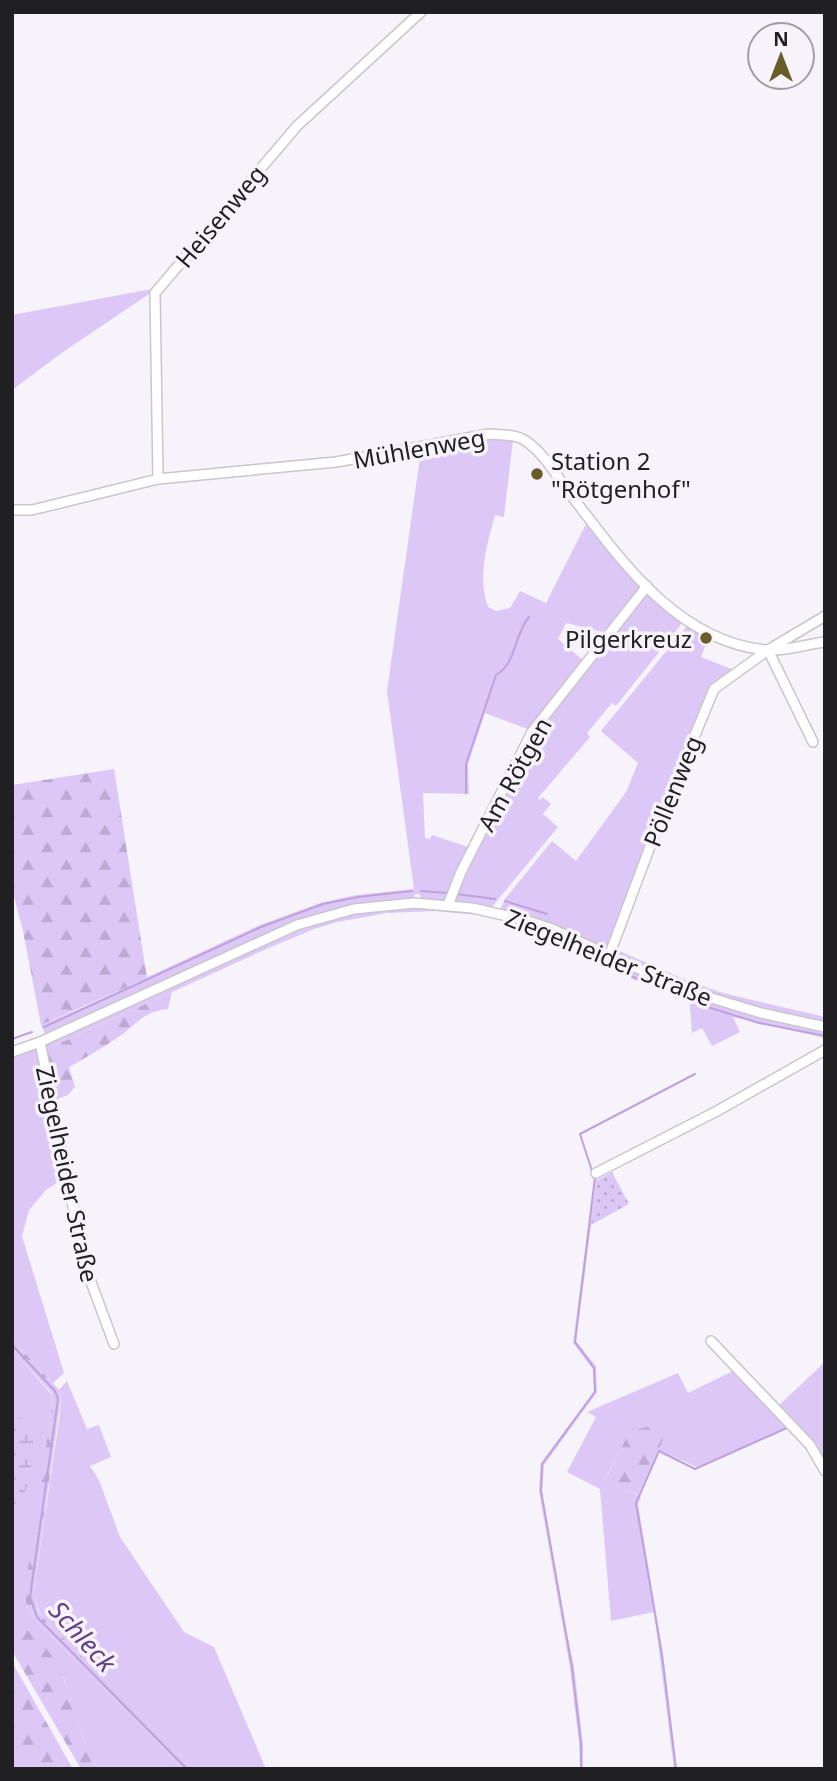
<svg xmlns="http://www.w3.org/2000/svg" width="837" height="1781" viewBox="0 0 837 1781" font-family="'Noto Sans',sans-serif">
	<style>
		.green { fill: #ddc7f7 }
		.forest { fill: url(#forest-firs) }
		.wetland { fill: url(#wetland-marsh) }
		.garden { fill: url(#garden-dots) }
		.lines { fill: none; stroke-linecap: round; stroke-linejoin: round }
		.stream { stroke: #bea2dc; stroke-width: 2 }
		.minor-casing { stroke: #c9c6cc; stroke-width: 12 }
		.minor { stroke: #fff; stroke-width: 9 }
		.poi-dot { fill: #685c29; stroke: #f7f3fa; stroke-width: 2.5 }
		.labels { text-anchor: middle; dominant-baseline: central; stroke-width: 7; stroke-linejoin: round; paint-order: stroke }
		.street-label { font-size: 24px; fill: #201f21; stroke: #f7f3fa }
		.poi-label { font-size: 24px; fill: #201f21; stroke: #f7f3fa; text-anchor: start }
		.water-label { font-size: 26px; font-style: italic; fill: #654086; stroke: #f7f3fa }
	</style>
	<defs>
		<pattern id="forest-firs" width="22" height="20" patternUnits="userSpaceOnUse" patternTransform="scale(1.75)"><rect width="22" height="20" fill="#ddc7f7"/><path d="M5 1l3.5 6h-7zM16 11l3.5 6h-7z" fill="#bdaad3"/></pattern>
		<pattern id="wetland-marsh" width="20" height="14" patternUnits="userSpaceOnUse" patternTransform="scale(1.75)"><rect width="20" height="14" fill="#ddc7f7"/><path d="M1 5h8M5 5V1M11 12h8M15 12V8" fill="none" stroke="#bdaad3"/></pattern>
		<pattern id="garden-dots" width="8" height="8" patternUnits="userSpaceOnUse" patternTransform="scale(1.75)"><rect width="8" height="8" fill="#ddc7f7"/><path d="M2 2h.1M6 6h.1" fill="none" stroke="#bdaad3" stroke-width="1.8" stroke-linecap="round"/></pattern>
	</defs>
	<rect width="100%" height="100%" fill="#f7f3fa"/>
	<g class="green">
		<polygon points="152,289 152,292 63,352 12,390 12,315"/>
		<path d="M490,437L513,440L504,517L495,515C487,545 477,577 488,607L496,611L510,608L520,591L546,603L585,526L589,523L642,586L607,633L566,623L558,639L585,662L530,730L485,713L468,764L469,794L423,793L425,838L430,839L432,835L471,848L446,901L422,899L419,894H415L413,899L319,914L49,1034L45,1033L41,1025L81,1008L260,925L323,902L357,895L414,889L387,691L421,450Z"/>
		<polygon points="648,591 683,622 616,706 612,703 587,733 590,737 538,798 540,800 543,797 551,804 543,814 558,827 491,908 455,902 454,895 532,735"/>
		<polygon points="687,626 709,637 701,657 734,670 710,686 692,736 656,817 610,946 605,950 500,910 505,899 552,841 576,861 626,792 638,763 601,731"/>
		<polygon points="418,906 478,913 531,925 496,917 437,911 387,913 337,922 314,929 264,950 45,1050 48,1041 321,921 350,914"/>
		<polygon points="537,927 715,1004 825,1031 825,1038 733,1017 740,1032 712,1046 702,1028 692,1033 689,996 646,985 548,939 533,929"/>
		<polygon points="615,949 688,981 723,993 825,1017 825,1024 781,1015 693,989 615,955"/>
		<polygon points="30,1048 36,1048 39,1053 64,1178 46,1190 29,1210 22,1236 64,1373 53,1383 12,1339 12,1055"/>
		<polygon points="595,1176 597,1180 576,1341 596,1366 597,1392 544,1465 542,1491 565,1625 574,1667 583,1744 583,1769 580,1769 579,1742 570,1668 539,1491 541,1463 594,1391 593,1369 573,1343 594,1181 592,1177"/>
		<polygon points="12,1350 53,1396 26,1603 31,1616 183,1769 98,1769 89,1754 76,1718 64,1678 12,1628"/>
		<polygon points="825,1362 825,1468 776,1408"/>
		<polygon points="735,1370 789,1427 697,1467 658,1450 663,1440 628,1436 605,1479 641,1497 638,1504 663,1655 677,1769 674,1769 654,1612 611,1621 600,1489 567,1472 596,1417 587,1412 678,1373 688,1393"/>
		<polygon points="67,1381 87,1429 99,1425 111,1457 90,1466 99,1480 120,1537 184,1632 214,1647 266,1769 194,1769 46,1621 39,1611 34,1590 60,1413 61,1398 59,1390"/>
	</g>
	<g class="forest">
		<polygon points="114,769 147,978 41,1025 23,931 12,889 12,785"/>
		<path d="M172,992L168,1009C142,1011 136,1026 117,1038C101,1049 85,1058 69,1067L75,1087L68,1095L54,1100L45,1050Z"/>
		<polygon points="12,1339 59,1390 61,1398 34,1589 38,1611 46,1621 194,1769 183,1769 31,1616 26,1603 25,1589 53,1399 52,1393 12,1350"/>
		<polygon points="651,1426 663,1440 638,1495 605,1480 628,1435 633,1437 634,1430"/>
		<path d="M13,1621C78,1658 64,1712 98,1769H81L12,1651Z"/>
		<polygon points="12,1662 73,1769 12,1769"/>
	</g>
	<path class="wetland" d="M18,1416L30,1424C40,1450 24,1494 18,1521L13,1525L12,1417Z"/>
	<polygon class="garden" points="612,1172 629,1204 591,1225 597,1180"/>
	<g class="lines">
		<g class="stream">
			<path d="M466,793V764L496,675C517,663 514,634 529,617"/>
			<polyline points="421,891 447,893"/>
			<polyline points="456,894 495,899"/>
			<polyline points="505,901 547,914"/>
			<polyline points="552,939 646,983"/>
			<polyline points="698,1004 759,1023 825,1036"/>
			<polyline points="44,1027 261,927 323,904 358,897 412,891"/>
			<polyline points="12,1039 32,1032"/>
			<polyline points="592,1171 580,1134 695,1074"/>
			<polyline points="12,1345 55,1391 58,1399 30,1597 37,1617 187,1769"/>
			<polyline points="581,1769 581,1744 572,1667 541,1491 542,1464 595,1392 594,1368 575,1342 595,1177"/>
			<polyline points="676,1769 662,1655 636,1503 659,1451 695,1469 789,1427"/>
		</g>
		<g class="minor-casing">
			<g id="minor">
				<polyline points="158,479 155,293 297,126 421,12"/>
				<path d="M12,510H32L158,479L336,462L489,434C501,435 516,434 526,441C546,455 559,480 574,499C623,563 679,642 766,650C784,652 807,644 825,642"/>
				<polyline points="768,650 813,742"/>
				<polyline points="448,905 461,872 532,732 647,586"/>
				<polyline points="609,956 660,820 714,689 768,650 825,616"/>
				<polyline points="40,1042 85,1266 114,1344"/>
				<polyline points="12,1052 40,1042 297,925 354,909 414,903 472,908 525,920 552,929 685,990 761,1013 825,1027"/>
				<polyline points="596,1173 717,1111 825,1050"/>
				<polyline points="711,1341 810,1445 825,1471"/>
			</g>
		</g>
		<use href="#minor" class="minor"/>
	</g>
	<g class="poi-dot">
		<circle cx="537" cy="474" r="7"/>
		<circle cx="706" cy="638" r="7"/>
	</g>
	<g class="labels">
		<g class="street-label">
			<text transform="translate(220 216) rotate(-50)">Heisenweg</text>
			<text transform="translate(419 448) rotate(-10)">Mühlenweg</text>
			<text transform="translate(514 774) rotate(-61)">Am Rötgen</text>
			<text transform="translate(672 791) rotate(-68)">Pöllenweg</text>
			<text transform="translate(609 957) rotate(22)">Ziegelheider Straße</text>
			<text transform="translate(68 1174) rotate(78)">Ziegelheider Straße</text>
		</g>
		<g class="poi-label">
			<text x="551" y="460">Station 2<tspan x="551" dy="28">"Rötgenhof"</tspan></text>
			<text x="692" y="638" text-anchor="end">Pilgerkreuz</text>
		</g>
		<g class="water-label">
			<text transform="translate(83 1636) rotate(48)">Schleck</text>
		</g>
	</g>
	<rect width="837" height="1781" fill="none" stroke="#201f21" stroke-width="28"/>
	<g transform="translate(781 56)"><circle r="33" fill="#f7f3fa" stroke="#a19ea3" stroke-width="2"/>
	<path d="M0-5L12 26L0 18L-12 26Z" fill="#685c29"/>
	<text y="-10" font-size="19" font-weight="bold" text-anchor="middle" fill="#201f21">N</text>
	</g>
</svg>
